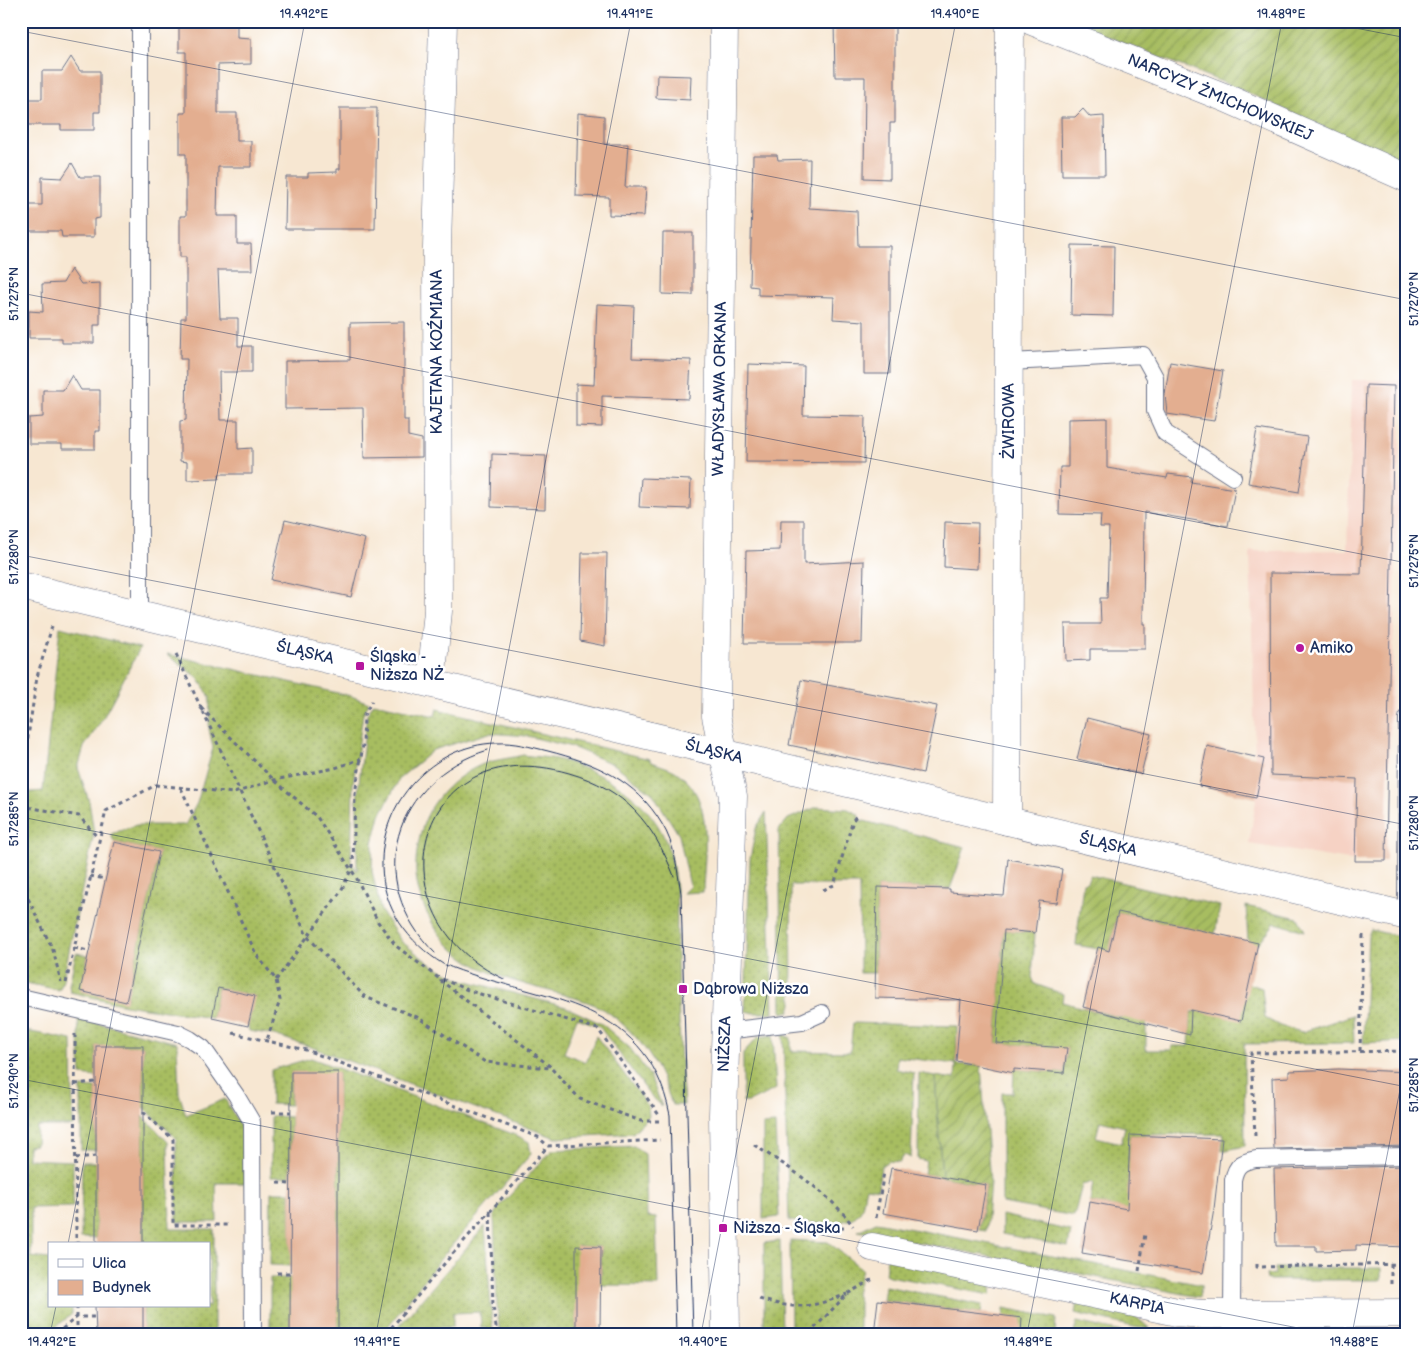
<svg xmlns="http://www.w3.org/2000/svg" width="1428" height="1355" viewBox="0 0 1428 1355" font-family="'Balsamiq Sans',sans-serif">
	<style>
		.built { fill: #f6d2c4 }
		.grass { fill: url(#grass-dots); stroke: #617660; fill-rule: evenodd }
		.garden { fill: url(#garden-furrows); stroke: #617660 }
		.building { fill: #e3ae90 }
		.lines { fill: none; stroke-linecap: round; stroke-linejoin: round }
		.service-casing { stroke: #686f87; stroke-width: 18 }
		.minor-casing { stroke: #686f87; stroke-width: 29 }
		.tertiary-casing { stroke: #686f87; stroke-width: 29 }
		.path { stroke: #686f87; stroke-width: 3; stroke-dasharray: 4 4; stroke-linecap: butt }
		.service { stroke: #fff; stroke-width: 16 }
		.minor { stroke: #fff; stroke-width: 28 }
		.tertiary { stroke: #fff; stroke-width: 28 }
		.tram { stroke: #1b2f5e; stroke-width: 1 }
		.ticks { fill: none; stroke: #1b2f5e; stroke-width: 1; stroke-opacity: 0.45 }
		.poi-dot { fill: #b5179e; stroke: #fff; stroke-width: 2 }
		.labels { text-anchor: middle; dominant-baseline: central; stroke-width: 5; stroke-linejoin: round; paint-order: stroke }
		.street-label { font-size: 16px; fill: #1b2f5e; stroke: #fff }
		.poi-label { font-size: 16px; fill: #1b2f5e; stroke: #fff; text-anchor: start }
		.neatline { fill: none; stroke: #1b2f5e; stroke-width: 2 }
		.ticks-label { font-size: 12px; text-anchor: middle; fill: #1b2f5e }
	</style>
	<defs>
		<pattern id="grass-dots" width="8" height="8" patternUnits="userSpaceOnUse" patternTransform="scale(1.25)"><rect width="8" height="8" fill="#a7bd61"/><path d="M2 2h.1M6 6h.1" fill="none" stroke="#879a53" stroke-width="1.8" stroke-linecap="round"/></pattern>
		<pattern id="garden-furrows" width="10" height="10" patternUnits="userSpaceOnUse" patternTransform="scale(1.25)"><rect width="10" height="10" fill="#a7bd61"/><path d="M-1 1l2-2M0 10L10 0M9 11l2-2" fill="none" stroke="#879a53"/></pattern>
	</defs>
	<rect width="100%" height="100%" fill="#fff"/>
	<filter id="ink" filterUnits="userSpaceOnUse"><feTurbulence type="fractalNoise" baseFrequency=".02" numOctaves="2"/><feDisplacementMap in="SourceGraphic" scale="10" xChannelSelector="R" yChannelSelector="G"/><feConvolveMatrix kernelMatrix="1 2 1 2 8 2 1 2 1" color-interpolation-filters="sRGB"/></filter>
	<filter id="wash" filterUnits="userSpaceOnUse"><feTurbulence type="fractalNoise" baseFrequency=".0096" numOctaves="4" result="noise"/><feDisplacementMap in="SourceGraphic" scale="20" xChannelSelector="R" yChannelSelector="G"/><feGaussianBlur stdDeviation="1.12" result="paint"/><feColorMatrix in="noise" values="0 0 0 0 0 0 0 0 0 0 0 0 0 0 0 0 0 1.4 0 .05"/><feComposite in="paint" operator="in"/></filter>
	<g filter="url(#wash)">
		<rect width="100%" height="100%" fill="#f7e7d2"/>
		<polygon class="built" points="1352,380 1402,380 1386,861 1355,861 1249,844 1256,800 1250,551 1347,550"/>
		<g class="grass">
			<polygon points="60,627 140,648 102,720 84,747 78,768 89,801 94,833 62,984 59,990 21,982 21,793 43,791"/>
			<path d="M167,654L351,696L369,703L363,714L353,784L351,862L357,871V800L367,714L374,703L435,716L437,709L650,759V761C658,765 668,767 675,771C716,797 704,852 703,892L683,893L690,886L679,835L653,794L615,765L572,747L527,736L489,733L433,750L400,778L380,815L373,843L372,871L381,911L401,941L430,964L460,979L566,1007L602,1024L630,1048L650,1076L662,1106L650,1095L599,1026L577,1018L564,1053L586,1062L596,1036L648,1106L649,1116L633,1133L556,1138L311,1047L274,1035L249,1031L248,1026L254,996L218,988L212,1018L125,1005L70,992L69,985L76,953L88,955L81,991L126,1001L159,852L114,842L111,834L136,825H185L197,803L213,748L209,729L210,697L198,678Z"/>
			<path d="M523,755C536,757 551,757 564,761C614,777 661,806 672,862C679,892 676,926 677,957C678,1006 680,1055 684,1105H672C660,1066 642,1038 609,1013C597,1004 579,999 564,995C508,979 454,971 427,913C413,884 413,860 422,829C430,799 460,771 489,762C500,759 512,758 523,755Z"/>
			<polygon points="817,807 848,809 858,814 860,820 965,847 950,889 877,887 875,973 860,973 859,885 791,885 792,1004 790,1011 782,1013 779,830 788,819"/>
			<polygon points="766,812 773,1013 754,1013 745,1011 750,859 756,828"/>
			<polygon points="1246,906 1298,918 1305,931 1275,923 1258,944 1248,942"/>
			<path d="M1004,930L1035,933L1032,977L1035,984L1063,994L1062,1002L1122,1018L1127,995L1146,1021V1050H1171L1172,1046H1189L1191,1012L1219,1010L1249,984L1262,988L1265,1018L1280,1026L1302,1032L1353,1015L1354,1043L1244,1044L1245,1146L1222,1151L1224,1134L1130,1135L1129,1161L1148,1214L1090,1202L1093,1182L1082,1185L1074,1216L1002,1203V1093H1013L1014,1069L1064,1073L1067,1049L996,1043ZM1100,1121L1125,1127L1121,1143L1096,1137Z"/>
			<polygon points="1371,930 1407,938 1407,1041 1363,1043 1368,935"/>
			<polygon points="78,1018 177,1043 179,1093 186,1115 225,1099 244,1133 246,1183 216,1183 217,1222 177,1222 176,1138 143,1107 143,1046 96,1046 96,1077 81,1075"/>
			<path d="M853,1023L957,1026L956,1064L897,1057L896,1069L914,1073L911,1158L905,1155L901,1158L900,1162L888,1161L881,1166L878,1189L866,1187C864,1194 864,1203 861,1210C852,1229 806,1222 789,1221L783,1034L791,1038V1051L850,1052Z"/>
			<polygon points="21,1030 72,1040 73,1126 37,1126 36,1145 28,1146 28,1159 73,1161 73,1207 31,1208 31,1257 49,1259 49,1306 72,1306 72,1314 47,1334 21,1334"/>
			<polygon points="773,1035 776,1089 749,1102 743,1102 743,1053 758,1037"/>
			<polygon points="311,1058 518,1136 529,1142 531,1154 442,1257 382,1334 338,1334 338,1073 291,1072 290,1105 271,1104 271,1070"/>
			<polygon points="919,1073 935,1076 942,1177 924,1174 926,1161 918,1159"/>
			<polygon points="81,1087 96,1088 96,1150 81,1150"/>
			<polygon points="143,1116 168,1142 170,1229 214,1229 214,1334 143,1334 143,1306 209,1306 209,1244 143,1244"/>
			<polygon points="271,1116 291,1117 290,1177 271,1177"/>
			<polygon points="775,1124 779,1217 763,1219 763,1125"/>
			<polygon points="634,1146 645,1154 647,1217 656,1218 658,1286 601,1285 601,1247 577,1246 576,1332 609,1334 500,1334 497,1308 494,1215 498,1208 552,1150"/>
			<polygon points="82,1162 96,1162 96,1238 81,1238"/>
			<polygon points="271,1192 290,1192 291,1266 270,1265"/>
			<polygon points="1002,1215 1071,1231 1068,1247 1002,1234"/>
			<polygon points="876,1222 1202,1285 1199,1297 858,1231"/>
			<polygon points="485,1226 493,1334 488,1334 487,1328 481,1328 480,1312 453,1313 453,1327 401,1329 392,1334"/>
			<polygon points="790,1240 828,1242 862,1269 856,1294 859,1302 859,1334 791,1334"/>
			<polygon points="780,1241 782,1334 764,1334 764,1243"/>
			<polygon points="887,1258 992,1280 991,1295 889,1276 885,1274"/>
			<polygon points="1275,1268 1381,1268 1381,1280 1267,1280 1266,1275 1275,1274"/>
			<polygon points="270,1278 291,1278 290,1334 270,1334"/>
			<polygon points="885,1286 982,1305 981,1313 883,1300"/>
			<polygon points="1078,1296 1127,1309 1149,1328 1138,1328 1075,1313"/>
			<polygon points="1004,1308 1056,1318 1055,1334 1005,1334"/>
			<polygon points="1077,1322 1126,1333 1127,1334 1082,1334 1074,1332"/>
		</g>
		<g class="garden">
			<polygon points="1068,21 1403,21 1407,23 1407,165 1237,88"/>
			<polygon points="1090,875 1220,906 1215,934 1118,912 1109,951 1076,945 1083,883 1087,882"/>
			<polygon points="956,1064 981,1066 990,1182 986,1231 979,1230 986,1185 942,1177 935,1076 955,1079"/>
		</g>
		<g id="blocks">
			<g class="building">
				<polygon points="179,21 237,21 237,38 251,39 251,64 218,65 218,113 237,113 237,141 251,141 251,167 218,167 217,216 237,216 237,244 251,244 252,270 218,270 220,318 238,318 238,346 252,346 252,372 219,372 220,420 238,420 238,449 252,448 252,474 219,474 219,479 187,480 187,462 180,461 180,421 186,420 187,359 180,359 181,318 186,318 186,257 180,257 180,216 186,216 186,154 180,154 180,113 186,113 186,52 179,52"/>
				<polygon points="834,21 895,21 895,123 890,123 890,179 864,178 865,77 835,77"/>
				<polygon points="71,57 80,71 100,71 100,112 94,112 94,130 61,130 61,125 28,125 28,99 42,99 42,71 62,71"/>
				<polygon points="657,75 691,76 690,100 656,98"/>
				<polygon points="340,108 377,108 375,229 285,229 286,177 308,177 308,173 337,172 337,169 340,169"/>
				<polygon points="1083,109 1090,117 1104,116 1105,175 1062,175 1061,117 1075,117"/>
				<polygon points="578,113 604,116 604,144 628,144 625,187 646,187 644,216 609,215 609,197 576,196"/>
				<polygon points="753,155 777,155 778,160 810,159 809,208 857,211 858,246 890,246 890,374 864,374 864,321 833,319 834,297 758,295 758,287 750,286"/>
				<polygon points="72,163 80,177 100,177 100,218 94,219 94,237 62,237 61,231 29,231 28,205 42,205 42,177 62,178"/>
				<polygon points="663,233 693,233 693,295 662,294"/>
				<polygon points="1072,245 1114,246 1113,316 1071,315"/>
				<polygon points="71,269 81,284 100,283 100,325 94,325 94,343 62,343 62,338 29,338 29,311 43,312 42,284 63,283"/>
				<polygon points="597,304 634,306 632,358 691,360 689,399 602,396 602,427 576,426 576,384 594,385"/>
				<polygon points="404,322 404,420 408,420 408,436 422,439 422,457 364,458 363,408 285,409 285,361 350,360 350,323"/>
				<polygon points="1170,362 1223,371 1214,421 1167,414 1165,394"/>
				<polygon points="748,364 804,366 803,415 865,416 864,463 746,462"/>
				<polygon points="72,375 81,390 100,390 100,431 95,431 95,449 62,449 62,444 29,444 29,418 43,417 43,390 63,390"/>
				<polygon points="1366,385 1394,386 1386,861 1355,861 1357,779 1271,775 1270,573 1361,574"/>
				<polygon points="1107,418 1107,468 1167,478 1168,474 1192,477 1191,482 1235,489 1228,526 1144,512 1143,624 1145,624 1145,649 1090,649 1090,660 1066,661 1065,624 1101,624 1100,598 1107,598 1109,527 1100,527 1101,515 1059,514 1060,467 1068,467 1068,419"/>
				<polygon points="1257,429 1307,437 1299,492 1248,483"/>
				<polygon points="492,454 546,456 545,509 491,507"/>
				<polygon points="641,478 691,480 690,509 639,507"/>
				<polygon points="285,520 365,539 351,597 271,580"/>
				<polygon points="781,520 804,520 804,564 864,561 862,643 744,643 746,551 780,550"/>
				<polygon points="945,522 978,523 977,569 944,567"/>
				<polygon points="582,553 607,553 605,646 580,641"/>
				<polygon points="801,680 937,706 923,773 789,745"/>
				<polygon points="1087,718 1151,734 1141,774 1077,759"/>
				<polygon points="1207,746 1264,759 1256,798 1199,786"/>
				<polygon points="114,842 159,852 126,1002 80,991"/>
				<polygon points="1008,859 1062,869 1057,903 1039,901 1035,933 1004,930 996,1043 1067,1048 1064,1073 1014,1069 1014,1073 956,1061 961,1000 875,998 877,887 950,889 950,892 1004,896"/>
				<polygon points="1118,912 1258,943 1241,1021 1191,1010 1190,1035 1083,1007 1098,947 1109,951"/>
				<polygon points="218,988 255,996 248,1026 212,1018"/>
				<rect x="96" y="1046" width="47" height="198"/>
				<polygon points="1339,1069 1407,1072 1407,1146 1274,1149 1272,1078 1289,1077 1289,1071"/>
				<polygon points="291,1072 338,1072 338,1334 290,1334"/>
				<polygon points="1130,1135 1222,1139 1214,1209 1203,1273 1082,1253 1090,1202 1127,1209"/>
				<polygon points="1407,1166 1406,1247 1356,1245 1356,1250 1316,1251 1316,1246 1276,1246 1274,1169"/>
				<polygon points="891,1168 986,1185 978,1230 883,1213"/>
				<polygon points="576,1246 601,1247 600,1332 576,1332"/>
				<polygon points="878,1300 1022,1318 1021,1334 874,1334"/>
				<polygon points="95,1306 143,1306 143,1334 96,1334"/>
			</g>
		</g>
	</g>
	<g filter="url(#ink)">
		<use href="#blocks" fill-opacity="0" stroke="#686f87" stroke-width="1"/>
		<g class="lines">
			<g class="service-casing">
				<g id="service">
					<polyline points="1009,362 1143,355 1155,377 1155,411 1165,433 1233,477"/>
					<polyline points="140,614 140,21"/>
					<polyline points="1406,916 1407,718"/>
					<polyline points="21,997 178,1033 190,1039 203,1048 236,1095 252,1122 253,1334"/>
					<polyline points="726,1031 802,1022 822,1013"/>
					<path d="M1232,1314L1233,1180C1236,1165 1241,1162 1256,1159L1407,1156"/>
				</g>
			</g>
			<g class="minor-casing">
				<g id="minor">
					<polyline points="1032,21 1226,98 1407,178"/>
					<polyline points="431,683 438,611 437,248 443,21"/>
					<polyline points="724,755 716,716 724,21"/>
					<polyline points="1007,821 1010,21"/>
					<polyline points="872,1247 1177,1312 1203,1314 1407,1313"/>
				</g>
			</g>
			<g class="tertiary-casing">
				<g id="tertiary">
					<polyline points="21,586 1407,916"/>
					<polyline points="724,755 733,796 723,1115 726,1334"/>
				</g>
			</g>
			<g class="path">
				<polyline points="176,654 307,936 365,997 417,1017 485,1062 551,1068 580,1099 641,1121 659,1121"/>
				<polyline points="201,708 274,780 317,817 356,877 378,922 396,946 437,977 470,991 598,1029 659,1115"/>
				<polyline points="24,763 37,677 53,623"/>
				<polyline points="181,788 256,954 276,980 280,1000 267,1040"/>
				<polyline points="21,806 79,816 98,838"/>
				<polyline points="90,876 105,879"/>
				<polyline points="21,884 53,950 61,982"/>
				<polyline points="823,890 834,885 853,820 858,814"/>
				<polyline points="74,948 89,951"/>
				<polyline points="276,980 341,891 353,866 355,794 363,745 364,715 372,701"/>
				<polyline points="440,980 551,1067"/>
				<polyline points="66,983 106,811 156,785 234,793 274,780 335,768 361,759"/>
				<polyline points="233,1033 306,1050 538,1137 548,1146 660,1140"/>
				<polyline points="75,1034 76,1244"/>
				<polyline points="1360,1051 1363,935"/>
				<polyline points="75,1084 96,1082"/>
				<polyline points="143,1112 173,1139 173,1225 228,1225"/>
				<polyline points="272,1112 291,1112"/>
				<polyline points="1255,1136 1251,1053 1407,1051"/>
				<path d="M754,1145C788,1167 829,1192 853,1226"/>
				<polyline points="76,1158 96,1156"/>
				<polyline points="277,1183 290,1184"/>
				<polyline points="490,1212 493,1306 497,1334"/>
				<polyline points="876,1218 884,1172"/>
				<polyline points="808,1229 848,1228"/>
				<polyline points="76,1243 93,1244"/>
				<polyline points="1257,1264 1257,1267 1407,1264"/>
				<polyline points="1139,1271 1145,1234"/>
				<polyline points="277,1273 291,1273"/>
				<polyline points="1391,1284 1391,1264"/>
				<path d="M759,1299C797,1310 811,1308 847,1294"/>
				<polyline points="56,1334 77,1317 96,1317"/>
				<polyline points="77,1334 77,1306"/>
				<polyline points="386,1334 449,1258 548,1146"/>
				<polyline points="659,1334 663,1333"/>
				<polyline points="809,1334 847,1294 875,1278"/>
			</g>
			<use href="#service" class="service"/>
			<use href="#minor" class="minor"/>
			<use href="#tertiary" class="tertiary"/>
			<g class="tram">
				<path d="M435,953C362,881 393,779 488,750"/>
				<path d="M504,979C370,918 412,728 569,773C625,789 653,823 674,876"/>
				<path d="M676,1334L670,1115C646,993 534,1002 443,964C408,942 383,909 382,866C380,803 432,745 496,743C514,742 531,747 548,751C595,763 636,780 662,824C675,845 677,869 681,893L693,1334"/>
			</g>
		</g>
	</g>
	<path class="ticks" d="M1319,21L1407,38M21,31L1407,300M21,293L1407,563M21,555L1407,825M21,817L1407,1087M21,1079L1329,1334M68,1244L305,21M50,1334L56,1306M376,1334L631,21M701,1334L956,21M1027,1334L1282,21M1352,1334L1407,1054"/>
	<g class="poi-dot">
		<circle cx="1300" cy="648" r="5"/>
		<rect x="355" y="661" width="10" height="10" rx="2.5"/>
		<rect x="678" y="984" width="10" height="10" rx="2.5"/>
		<rect x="718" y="1223" width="10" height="10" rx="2.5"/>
	</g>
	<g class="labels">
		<g class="street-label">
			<text transform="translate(1220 98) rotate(23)">NARCYZY ŻMICHOWSKIEJ</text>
			<text transform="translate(437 352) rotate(-90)">KAJETANA KOŹMIANA</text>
			<text transform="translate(720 389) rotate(-89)">WŁADYSŁAWA ORKANA</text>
			<text transform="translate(1009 421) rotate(-90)">ŻWIROWA</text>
			<text transform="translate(305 653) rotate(13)">ŚLĄSKA</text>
			<text transform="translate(714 752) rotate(14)">ŚLĄSKA</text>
			<text transform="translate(1108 845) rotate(13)">ŚLĄSKA</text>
			<text transform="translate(725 1044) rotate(-88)">NIŻSZA</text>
			<text transform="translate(1137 1304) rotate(12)">KARPIA</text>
		</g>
		<g class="poi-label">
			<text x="1310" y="648">Amiko</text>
			<text x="370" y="657">Śląska -<tspan x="370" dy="18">Niższa NŻ</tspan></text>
			<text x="693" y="989">Dąbrowa Niższa</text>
			<text x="733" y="1228">Niższa - Śląska</text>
		</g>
	</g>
	<rect width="1428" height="1355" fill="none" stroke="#fff" stroke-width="55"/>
	<rect x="48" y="1242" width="162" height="65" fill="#ffffff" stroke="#a4acbf"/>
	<rect x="58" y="1259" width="25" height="8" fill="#ffffff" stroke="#a4acbf"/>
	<text x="92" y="1268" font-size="15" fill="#1b2f5e">Ulica</text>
	<rect x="58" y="1280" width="25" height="15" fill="#e3ae90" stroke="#a4acbf"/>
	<text x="92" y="1292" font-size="15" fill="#1b2f5e">Budynek</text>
	<rect x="28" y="28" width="1372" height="1300" class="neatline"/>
	<g class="ticks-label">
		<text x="304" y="18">19.492°E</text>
		<text x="630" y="18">19.491°E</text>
		<text x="955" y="18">19.490°E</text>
		<text x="1281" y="18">19.489°E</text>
		<text transform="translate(14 294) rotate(-90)" y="4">51.7275°N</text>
		<text transform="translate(1414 299) rotate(-90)" y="4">51.7270°N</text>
		<text transform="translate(14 557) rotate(-90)" y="4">51.7280°N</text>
		<text transform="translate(1414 561) rotate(-90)" y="4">51.7275°N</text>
		<text transform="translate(14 819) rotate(-90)" y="4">51.7285°N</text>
		<text transform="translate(1414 823) rotate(-90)" y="4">51.7280°N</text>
		<text transform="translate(14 1081) rotate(-90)" y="4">51.7290°N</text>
		<text transform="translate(1414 1085) rotate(-90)" y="4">51.7285°N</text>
		<text x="52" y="1346">19.492°E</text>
		<text x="377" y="1346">19.491°E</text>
		<text x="703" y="1346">19.490°E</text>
		<text x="1028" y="1346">19.489°E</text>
		<text x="1354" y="1346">19.488°E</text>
	</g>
</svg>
